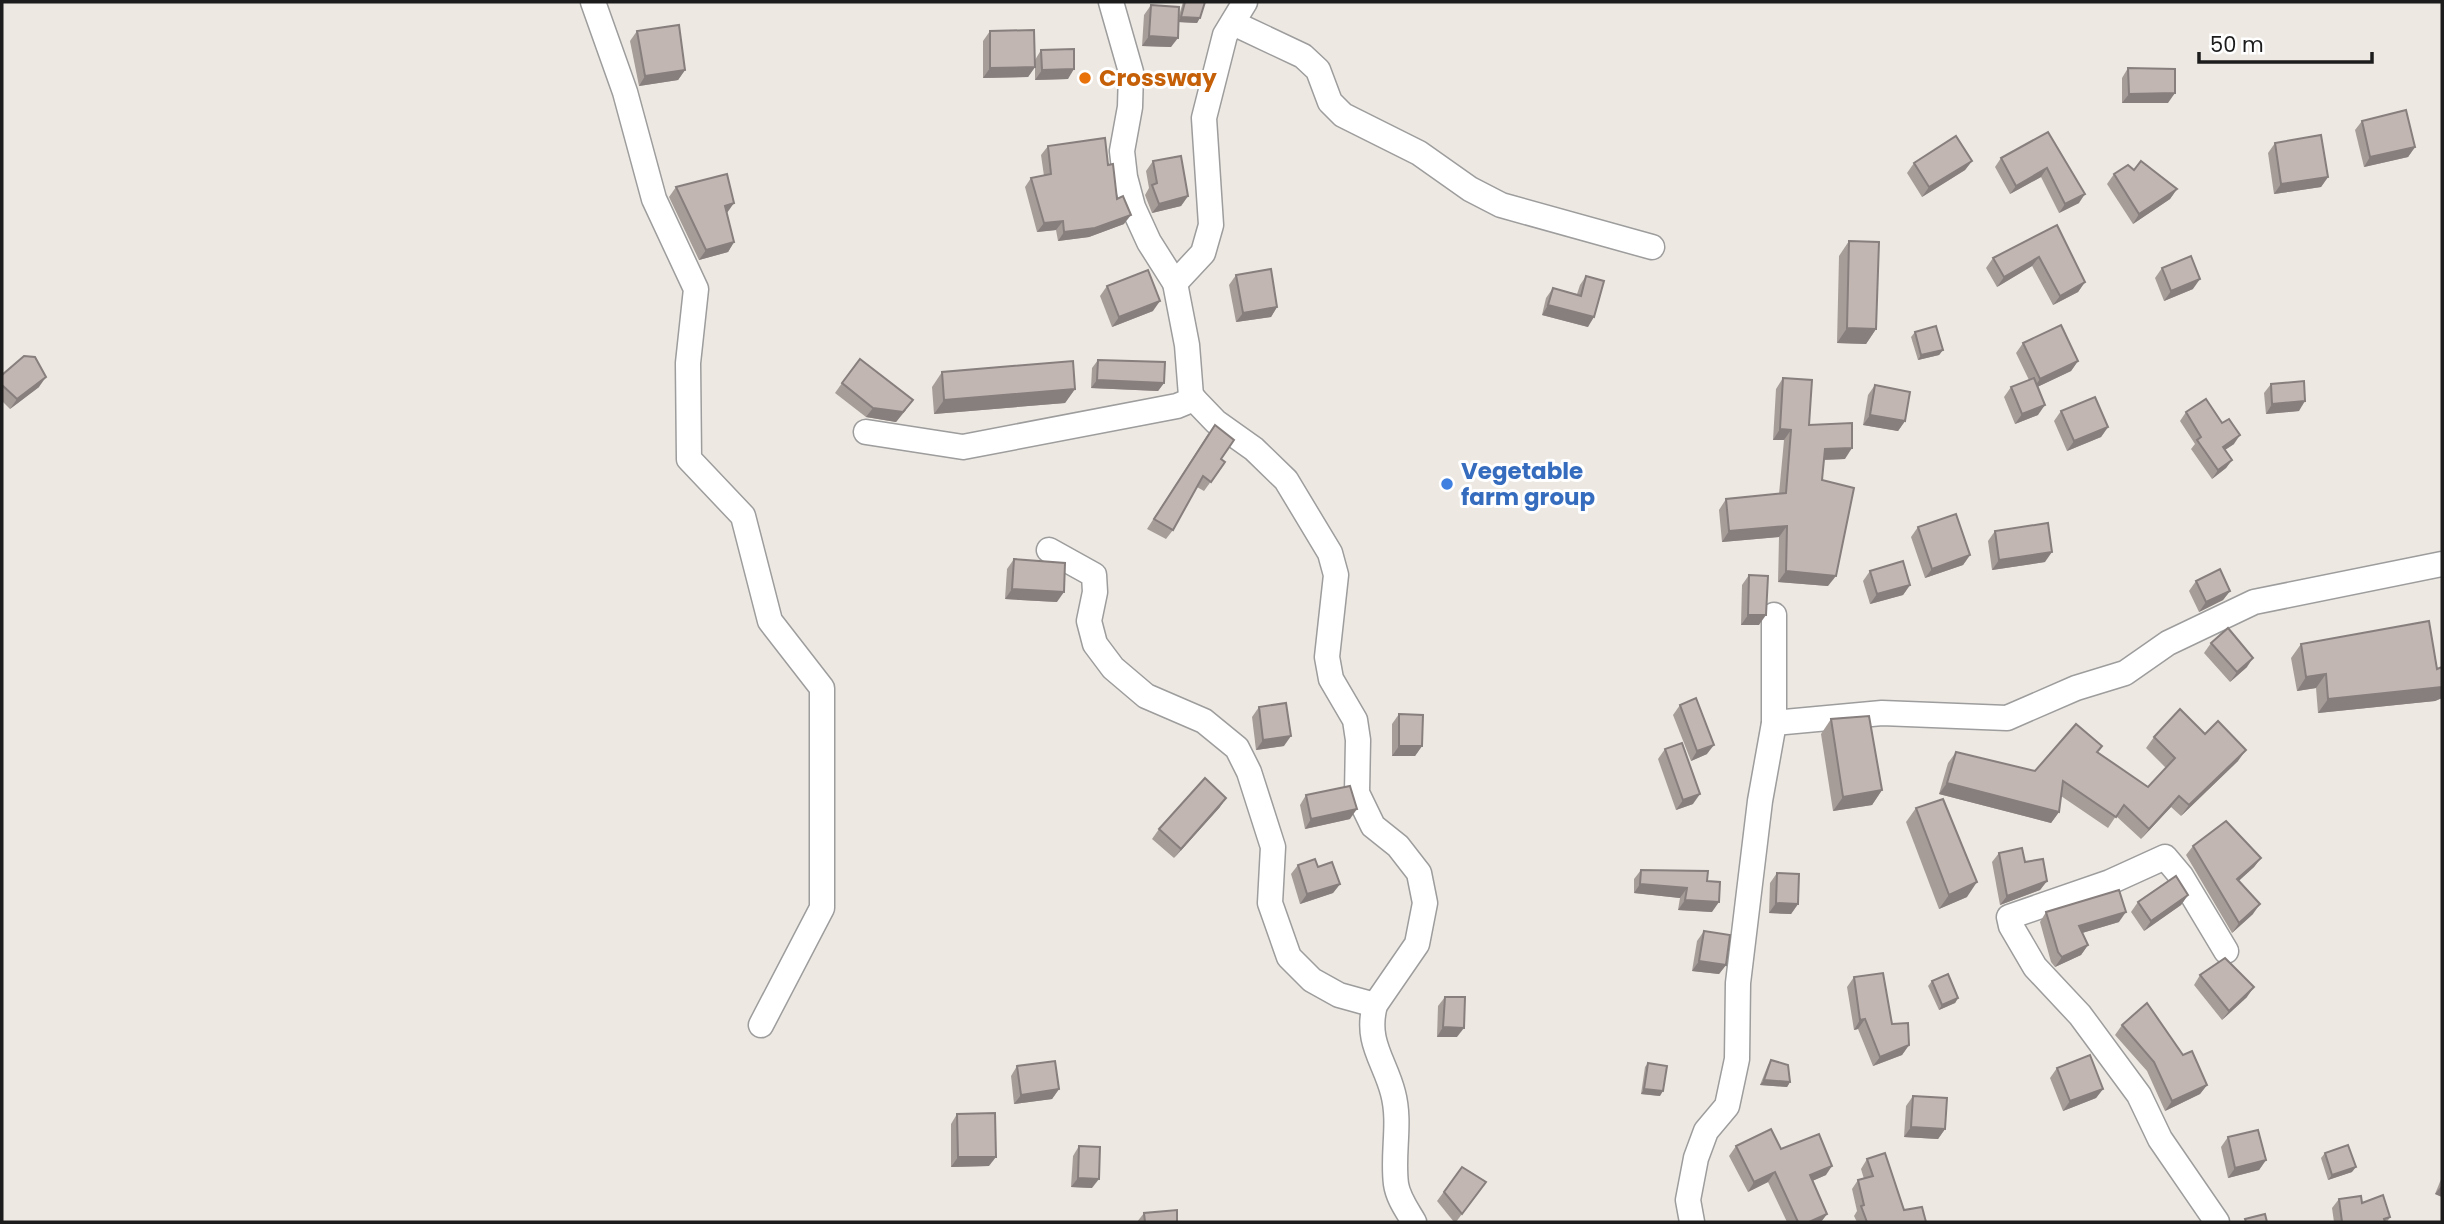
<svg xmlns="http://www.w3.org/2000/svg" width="2444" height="1224" viewBox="0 0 2444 1224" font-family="Poppins,sans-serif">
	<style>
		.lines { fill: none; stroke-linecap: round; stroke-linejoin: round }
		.minor-casing { stroke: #9d9d9d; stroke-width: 27 }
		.minor { stroke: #fff; stroke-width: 24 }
		.wall { fill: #a69d99 }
		.shaded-wall { fill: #877f7d }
		.building { fill: #c1b6b2; stroke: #877f7d; stroke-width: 2 }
		.food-dot { fill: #e8710a; stroke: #fff; stroke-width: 2.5 }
		.shop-dot { fill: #3f7fe0; stroke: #fff; stroke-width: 2.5 }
		.labels { text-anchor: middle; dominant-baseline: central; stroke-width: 6; stroke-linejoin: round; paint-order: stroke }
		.food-label { font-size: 23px; font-weight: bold; fill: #c56008; stroke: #fff; text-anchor: start }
		.shop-label { font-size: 23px; font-weight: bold; fill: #366cbe; stroke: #fff; text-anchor: start }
	</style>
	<rect width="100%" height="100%" fill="#ede8e2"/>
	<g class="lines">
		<g class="minor-casing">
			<g id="minor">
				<polyline points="593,2 625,92 654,199 696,289 688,363 689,459 743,516 770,621 822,688 822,908 761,1025"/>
				<path d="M1111,2L1131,72L1130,107L1122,151L1125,177L1133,207L1149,242L1175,283L1187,345L1191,396L1216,422L1254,449L1286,480L1330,553L1336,575L1327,657L1331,679L1355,720L1358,740L1357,793L1373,826L1398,846L1419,873L1425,903L1417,944L1375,1005C1365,1042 1385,1061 1393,1093C1401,1123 1392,1153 1396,1184C1398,1198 1407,1210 1414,1222"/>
				<polyline points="1233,23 1303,56 1318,70 1330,102 1343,115 1419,153 1470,189 1501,205 1652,247"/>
				<polyline points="1175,283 1203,253 1211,225 1204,118 1225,35 1245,2"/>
				<polyline points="866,432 963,447 1177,406 1194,399"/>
				<polyline points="1049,550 1094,575 1095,592 1089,621 1095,644 1113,668 1146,696 1204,721 1237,748 1249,772 1273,847 1270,903 1289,957 1312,980 1339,995 1375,1005"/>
				<polyline points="1774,723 1882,713 2007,718 2076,688 2125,673 2168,643 2254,602 2442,564"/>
				<polyline points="1692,1222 1688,1200 1696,1158 1706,1131 1727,1106 1737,1059 1738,983 1760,801 1774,723 1774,615"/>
				<polyline points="2217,1222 2160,1139 2139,1095 2080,1015 2035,967 2011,926 2009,917 2110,882 2165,857 2181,876 2226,951"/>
			</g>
		</g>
		<use href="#minor" class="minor"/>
	</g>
	<g class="wall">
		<polygon points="1183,2 1205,2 1197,23 1178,22 1171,47 1142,46 1144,15 1151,5 1178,19"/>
		<polygon points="637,31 685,70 678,80 639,86 630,41"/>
		<polygon points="990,31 1035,60 1041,50 1068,79 1035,80 1035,67 1028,77 983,78 983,41"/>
		<polygon points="2128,68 2168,103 2122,103 2122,78"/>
		<polygon points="2362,121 2415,147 2408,157 2364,167 2355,130"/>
		<polygon points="2048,132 2079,203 2059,213 2041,177 2010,194 1995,167 2001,158"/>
		<polygon points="2275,143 2328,177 2321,187 2274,194 2268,153"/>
		<polygon points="1048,146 1108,165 1124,224 1089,237 1058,241 1056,230 1037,232 1025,187 1031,178 1044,176 1041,155"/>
		<polygon points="1153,161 1188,196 1181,206 1152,213 1145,195 1149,188 1146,171"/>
		<polygon points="1972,161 1965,170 1922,197 1907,173 1914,163"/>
		<polygon points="2134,170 2177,189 2170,199 2133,224 2107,184 2114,174"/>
		<polygon points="676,187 727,213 734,242 728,252 699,260 669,197"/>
		<polygon points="2057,225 2085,282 2078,292 2053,305 2032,266 1997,287 1986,268 1993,258"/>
		<polygon points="1849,241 1876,329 1866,344 1837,343 1839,256"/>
		<polygon points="2162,268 2193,289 2164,301 2155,278"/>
		<polygon points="1236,275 1277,307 1271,317 1236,322 1229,285"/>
		<polygon points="1586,276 1588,327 1542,315 1546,298 1553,288 1577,294 1580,285"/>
		<polygon points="1107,286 1153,311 1112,327 1100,296"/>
		<polygon points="1915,332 1943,350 1939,355 1918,360 1911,337"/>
		<polygon points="2023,343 2078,361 2071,371 2037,387 2038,415 2015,424 2004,397 2011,387 2029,380 2016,353"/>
		<polygon points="1098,360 1164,383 1158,391 1091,388 1092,368"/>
		<polygon points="942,372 1075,389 1065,403 934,414 932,387"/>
		<polygon points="2,375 39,387 10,409 2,401"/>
		<polygon points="1783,378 1809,425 1845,459 1824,460 1822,480 1828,586 1778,582 1779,537 1722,542 1719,510 1726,499 1779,494 1784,440 1773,440 1776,389"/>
		<polygon points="842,383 906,410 896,422 866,417 835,393"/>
		<polygon points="2271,384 2299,411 2266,414 2264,393"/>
		<polygon points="1875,385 1905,421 1898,431 1863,425 1868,395"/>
		<polygon points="2061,411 2108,427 2101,437 2067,451 2054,421"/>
		<polygon points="2186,412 2234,444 2225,450 2232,460 2226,468 2212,479 2191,449 2195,444 2180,421"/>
		<polygon points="1208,434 1221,459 1225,462 1204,491 1197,487 1173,530 1166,539 1147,529"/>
		<polygon points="1918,527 1970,555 1963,565 1925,578 1911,537"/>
		<polygon points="1995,531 2045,562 1992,570 1988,541"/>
		<polygon points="1014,559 1057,602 1005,599 1007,569"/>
		<polygon points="1870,571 1910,585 1903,595 1870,604 1863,581"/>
		<polygon points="1749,575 1759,625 1741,625 1742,585"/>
		<polygon points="2196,581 2230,591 2223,600 2199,612 2189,591"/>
		<polygon points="2211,643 2247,667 2230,682 2204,653"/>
		<polygon points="2301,644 2437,669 2442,667 2442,698 2435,701 2318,713 2316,688 2297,691 2291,658"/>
		<polygon points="1680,705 1707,754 1691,761 1673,715"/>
		<polygon points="1259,707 1284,746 1256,750 1252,717"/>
		<polygon points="1399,714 1422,746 1415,756 1392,756 1392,724"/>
		<polygon points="1831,719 1882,790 1872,805 1833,811 1821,734"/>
		<polygon points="2205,734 2238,761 2181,816 2171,807 2141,839 2116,816 2108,828 2061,796 2059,812 2051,823 1939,794 1948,763 1956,752 2035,771 2097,752 2148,787 2166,768 2146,748 2154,737"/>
		<polygon points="1665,749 1693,804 1676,810 1658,759"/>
		<polygon points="1306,795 1350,819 1305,829 1300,805"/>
		<polygon points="1220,807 1174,858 1152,839 1159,829"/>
		<polygon points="1916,808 1967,897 1939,909 1906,822"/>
		<polygon points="2193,846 2261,858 2254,867 2238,881 2253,914 2232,933 2186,855"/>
		<polygon points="1999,853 2047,881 2040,890 2000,905 1992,862"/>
		<polygon points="1298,865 1318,867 1340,884 1333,893 1300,904 1291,874"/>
		<polygon points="1641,870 1707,881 1712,912 1678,910 1680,898 1634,893 1634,879"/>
		<polygon points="1777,873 1798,904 1791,914 1769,913 1770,883"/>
		<polygon points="2188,895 2181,905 2144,931 2131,912 2138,902"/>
		<polygon points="2046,912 2119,922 2082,933 2088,945 2081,955 2055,967 2051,962 2040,922"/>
		<polygon points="1704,931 1726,965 1719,974 1692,971 1697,941"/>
		<polygon points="2200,975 2247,997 2222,1020 2194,985"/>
		<polygon points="1854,977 1909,1045 1902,1055 1873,1066 1858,1029 1854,1030 1847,987"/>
		<polygon points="1932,981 1958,998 1955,1003 1939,1010 1928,986"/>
		<polygon points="1445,997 1457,1037 1437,1037 1438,1006"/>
		<polygon points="2122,1025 2183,1055 2207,1085 2200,1094 2165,1111 2147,1071 2115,1035"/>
		<polygon points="1771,1060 1790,1082 1787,1087 1760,1085 1768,1065"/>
		<polygon points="1648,1063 1660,1096 1641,1094 1645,1067"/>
		<polygon points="1017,1066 1059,1089 1052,1099 1014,1104 1011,1076"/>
		<polygon points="2057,1068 2103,1089 2096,1098 2063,1111 2050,1078"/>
		<polygon points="1913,1096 1945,1129 1938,1139 1904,1137 1906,1106"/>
		<polygon points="957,1114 989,1166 951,1167 951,1124"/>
		<polygon points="2228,1137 2266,1160 2259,1170 2228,1178 2221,1147"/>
		<polygon points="1079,1146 1092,1188 1071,1187 1073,1156"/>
		<polygon points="1736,1146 1781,1149 1826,1175 1812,1181 1827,1214 1821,1222 1787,1222 1768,1182 1748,1192 1729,1156"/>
		<polygon points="2325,1153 2352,1172 2328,1180 2321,1158"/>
		<polygon points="1867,1159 1904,1210 1926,1222 1857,1222 1854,1216 1857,1211 1852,1189 1858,1180 1864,1179 1861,1169"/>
		<polygon points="1462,1167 1486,1182 1456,1222 1454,1222 1437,1201"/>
		<polygon points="2442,1177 2442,1197 2435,1194"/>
		<polygon points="2339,1199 2362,1203 2390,1217 2387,1222 2334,1222 2332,1208"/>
		<polygon points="1144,1213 1177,1222 1137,1222"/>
	</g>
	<g class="shaded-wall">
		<polygon points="1181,17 1200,18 1197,23 1178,22"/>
		<polygon points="1149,36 1178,38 1171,47 1142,46"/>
		<polygon points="1035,67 1028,77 983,78 990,68"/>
		<polygon points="1074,69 1068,79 1035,80 1042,70"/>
		<polygon points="685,70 678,80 639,86 645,76"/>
		<polygon points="2175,93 2168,103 2122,103 2129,94"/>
		<polygon points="2415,147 2408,157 2364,167 2370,157"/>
		<polygon points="1972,161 1965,170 1922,197 1929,187"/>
		<polygon points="2047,168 2041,177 2010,194 2016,186"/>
		<polygon points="2328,177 2321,187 2274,194 2281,184"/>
		<polygon points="2177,189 2170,199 2133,224 2139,214"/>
		<polygon points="2085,194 2079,203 2059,213 2065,204"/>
		<polygon points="1188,196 1181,206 1152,213 1159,204"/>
		<polygon points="734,203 727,213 725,206"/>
		<polygon points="1131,215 1124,224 1089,237 1058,241 1064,232"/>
		<polygon points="1063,221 1056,230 1037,232 1044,223"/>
		<polygon points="734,242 728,252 699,260 706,250"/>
		<polygon points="2039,257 2032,266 1997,287 2004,277"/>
		<polygon points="2200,279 2193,289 2164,301 2171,291"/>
		<polygon points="2085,282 2078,292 2053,305 2060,296"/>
		<polygon points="1160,301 1153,311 1112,327 1119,317"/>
		<polygon points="1548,305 1594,317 1588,327 1542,315"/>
		<polygon points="1277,307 1271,317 1236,322 1243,313"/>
		<polygon points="1847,328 1876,329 1866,344 1837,343"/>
		<polygon points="1943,350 1939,355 1918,360 1921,355"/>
		<polygon points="2078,361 2071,371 2033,389 2040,379"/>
		<polygon points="46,377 39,387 10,409 17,399"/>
		<polygon points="1097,380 1164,383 1158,391 1091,388"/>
		<polygon points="1075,389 1065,403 934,414 944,400"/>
		<polygon points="913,400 896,422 866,417 873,408"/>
		<polygon points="2305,401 2299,411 2266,414 2272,404"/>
		<polygon points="2045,405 2038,415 2015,424 2022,414"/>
		<polygon points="1870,415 1905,421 1898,431 1863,425"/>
		<polygon points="2108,427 2101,437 2067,451 2074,441"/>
		<polygon points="1780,429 1791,430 1784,440 1773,440"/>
		<polygon points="2240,435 2234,444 2217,455 2223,447"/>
		<polygon points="1852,448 1845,459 1817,460 1825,449"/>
		<polygon points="2232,460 2226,468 2212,479 2218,470"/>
		<polygon points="1787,526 1779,537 1722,542 1729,531"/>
		<polygon points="2052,552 2045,562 1992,570 1999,560"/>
		<polygon points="1970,555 1963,565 1925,578 1932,569"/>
		<polygon points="1786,571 1836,576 1828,586 1778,582"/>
		<polygon points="1910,585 1903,595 1870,604 1877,594"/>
		<polygon points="1012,589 1064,592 1057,602 1005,599"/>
		<polygon points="2230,591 2223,600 2199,612 2206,602"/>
		<polygon points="1748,615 1766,615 1759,625 1741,625"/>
		<polygon points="2253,658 2247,667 2230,682 2237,672"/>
		<polygon points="2326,674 2316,688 2297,691 2306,677"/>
		<polygon points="2442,687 2442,698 2435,701 2318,713 2328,699"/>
		<polygon points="1291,736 1284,746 1256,750 1263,740"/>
		<polygon points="1714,745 1707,754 1691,761 1697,751"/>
		<polygon points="1399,746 1422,746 1415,756 1392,756"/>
		<polygon points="2246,750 2238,761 2181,816 2189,805"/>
		<polygon points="1947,783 2059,812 2051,823 1939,794"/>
		<polygon points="1882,790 1872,805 1833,811 1843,797"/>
		<polygon points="1700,794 1693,804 1676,810 1683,800"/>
		<polygon points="2179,796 2171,807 2141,839 2149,829"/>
		<polygon points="1226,798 1220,807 1174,858 1181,849"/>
		<polygon points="1357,809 1350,819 1305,829 1311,819"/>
		<polygon points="2261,858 2254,867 2230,889 2237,879"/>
		<polygon points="2047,881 2040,890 2000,905 2007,896"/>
		<polygon points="1977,882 1967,897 1939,909 1949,895"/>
		<polygon points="1340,884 1333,893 1300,904 1307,894"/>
		<polygon points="1640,884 1687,888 1680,898 1634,893"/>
		<polygon points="2188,895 2181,905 2144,931 2151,921"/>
		<polygon points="1685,900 1719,902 1712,912 1678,910"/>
		<polygon points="1776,903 1798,904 1791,914 1769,913"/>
		<polygon points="2260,904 2253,914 2232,933 2239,923"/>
		<polygon points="2126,912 2119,922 2072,936 2079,926"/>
		<polygon points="2088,945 2081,955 2055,967 2062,957"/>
		<polygon points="1699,961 1726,965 1719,974 1692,971"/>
		<polygon points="2254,987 2247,997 2222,1020 2229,1011"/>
		<polygon points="1958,998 1955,1003 1939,1010 1942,1005"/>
		<polygon points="1865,1019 1858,1029 1854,1030 1860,1020"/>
		<polygon points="1443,1027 1464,1028 1457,1037 1437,1037"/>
		<polygon points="1909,1045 1902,1055 1873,1066 1880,1057"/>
		<polygon points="1764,1080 1790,1082 1787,1087 1760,1085"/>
		<polygon points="2207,1085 2200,1094 2165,1111 2172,1101"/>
		<polygon points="1059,1089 1052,1099 1014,1104 1021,1095"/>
		<polygon points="1644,1089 1663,1091 1660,1096 1641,1094"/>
		<polygon points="2103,1089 2096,1098 2063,1111 2070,1101"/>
		<polygon points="1911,1127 1945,1129 1938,1139 1904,1137"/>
		<polygon points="958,1157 996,1157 989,1166 951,1167"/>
		<polygon points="2266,1160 2259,1170 2228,1178 2235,1168"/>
		<polygon points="1832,1166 1826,1175 1803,1185 1810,1175"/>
		<polygon points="2356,1167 2352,1172 2328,1180 2332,1175"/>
		<polygon points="1775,1172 1768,1182 1748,1192 1754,1182"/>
		<polygon points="1078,1178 1099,1179 1092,1188 1071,1187"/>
		<polygon points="2442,1185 2442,1197 2435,1194"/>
		<polygon points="1827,1214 1821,1222 1809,1222"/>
	</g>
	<g class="building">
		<polygon points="1185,2 1205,2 1200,18 1181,17"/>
		<polygon points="1151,5 1179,7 1178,38 1149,36"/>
		<polygon points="679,25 685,70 645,76 637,31"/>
		<polygon points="1034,30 1035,67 990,68 990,31"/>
		<polygon points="1074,49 1074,69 1042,70 1041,50"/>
		<polygon points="2128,68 2175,69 2175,93 2129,94"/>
		<polygon points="2406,110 2415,147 2370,157 2362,121"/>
		<polygon points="2048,132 2085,194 2065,204 2047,168 2016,186 2001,158"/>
		<polygon points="2321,135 2328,177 2281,184 2275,143"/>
		<polygon points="1956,136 1972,161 1929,187 1914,163"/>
		<polygon points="1105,138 1108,165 1113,164 1117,199 1123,196 1131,215 1095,228 1064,232 1063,221 1044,223 1031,178 1051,174 1048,146"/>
		<polygon points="1181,156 1188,196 1159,204 1152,185 1157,183 1153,161"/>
		<polygon points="2141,161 2177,189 2139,214 2114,174 2128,165 2134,170"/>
		<polygon points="727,174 734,203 725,206 734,242 706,250 676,187"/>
		<polygon points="2057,225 2085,282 2060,296 2039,257 2004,277 1993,258"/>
		<polygon points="1849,241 1879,242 1876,329 1847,328"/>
		<polygon points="2191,256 2200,279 2171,291 2162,268"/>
		<polygon points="1271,269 1277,307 1243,313 1236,275"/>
		<polygon points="1148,270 1160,301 1119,317 1107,286"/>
		<polygon points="1586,276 1604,281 1594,317 1548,305 1553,288 1581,296"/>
		<polygon points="2061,325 2078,361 2040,379 2023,343"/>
		<polygon points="1936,326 1943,350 1921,355 1915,332"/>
		<polygon points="24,356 35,357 46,377 17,399 2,385 2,375"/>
		<polygon points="860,359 913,400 903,412 873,408 842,383"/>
		<polygon points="1098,360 1165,362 1164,383 1097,380"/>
		<polygon points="1073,361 1075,389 944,400 942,372"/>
		<polygon points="1783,378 1812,380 1809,425 1852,423 1852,448 1825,449 1822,480 1854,488 1836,576 1786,571 1787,526 1729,531 1726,499 1786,493 1791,430 1780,429"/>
		<polygon points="2034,378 2045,405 2022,414 2011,387"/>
		<polygon points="2304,381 2305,401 2272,404 2271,384"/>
		<polygon points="1875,385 1910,392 1905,421 1870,415"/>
		<polygon points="2095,397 2108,427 2074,441 2061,411"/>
		<polygon points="2206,399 2222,423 2229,419 2240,435 2223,447 2232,460 2218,470 2197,440 2201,437 2186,412"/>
		<polygon points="1215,425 1234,440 1221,459 1225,462 1211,482 1203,476 1173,530 1154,519"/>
		<polygon points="1956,514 1970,555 1932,569 1918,527"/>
		<polygon points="2048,523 2052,552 1999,560 1995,531"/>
		<polygon points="1014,559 1065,563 1064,592 1012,589"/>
		<polygon points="1903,561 1910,585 1877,594 1870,571"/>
		<polygon points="2220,569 2230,591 2206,602 2196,581"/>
		<polygon points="1749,575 1768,576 1766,615 1748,615"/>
		<polygon points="2429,621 2437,669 2442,667 2442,687 2328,699 2326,674 2306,677 2301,644"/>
		<polygon points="2228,628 2253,658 2237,672 2211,643"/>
		<polygon points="1696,698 1714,745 1697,751 1680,705"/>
		<polygon points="1286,703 1291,736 1263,740 1259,707"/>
		<polygon points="2180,709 2205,734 2218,721 2246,750 2189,805 2179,796 2149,829 2124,805 2116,817 2063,781 2059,812 1947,783 1956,752 2035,771 2076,724 2102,746 2097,752 2148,787 2175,758 2154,737"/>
		<polygon points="1399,714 1423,715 1422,746 1399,746"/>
		<polygon points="1869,716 1882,790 1843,797 1831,719"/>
		<polygon points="1682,743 1700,794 1683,800 1665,749"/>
		<polygon points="1205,778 1226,798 1181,849 1159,829"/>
		<polygon points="1350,786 1357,809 1311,819 1306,795"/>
		<polygon points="1943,799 1977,882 1949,895 1916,808"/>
		<polygon points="2226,821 2261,858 2237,879 2260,904 2239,923 2193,846"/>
		<polygon points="2022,848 2025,862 2043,859 2047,881 2007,896 1999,853"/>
		<polygon points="1315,859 1318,867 1332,862 1340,884 1307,894 1298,865"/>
		<polygon points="1641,870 1708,871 1707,881 1720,882 1719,902 1685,900 1687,888 1640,884"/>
		<polygon points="1777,873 1799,874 1798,904 1776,903"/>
		<polygon points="2176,876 2188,895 2151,921 2138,902"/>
		<polygon points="2119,890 2126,912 2079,926 2088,945 2062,957 2058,952 2046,912"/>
		<polygon points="1704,931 1730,935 1726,965 1699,961"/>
		<polygon points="2225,958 2254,987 2229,1011 2200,975"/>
		<polygon points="1883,973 1892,1024 1908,1023 1909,1045 1880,1057 1865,1019 1860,1020 1854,977"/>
		<polygon points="1948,974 1958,998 1942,1005 1932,981"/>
		<polygon points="1445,997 1465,997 1464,1028 1443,1027"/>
		<polygon points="2147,1003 2183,1055 2192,1051 2207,1085 2172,1101 2154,1062 2122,1025"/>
		<polygon points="2090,1055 2103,1089 2070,1101 2057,1068"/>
		<polygon points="1771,1060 1788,1065 1790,1082 1764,1080"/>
		<polygon points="1055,1061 1059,1089 1021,1095 1017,1066"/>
		<polygon points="1648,1063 1667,1066 1663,1091 1644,1089"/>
		<polygon points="1913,1096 1947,1098 1945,1129 1911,1127"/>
		<polygon points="995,1113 996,1157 958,1157 957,1114"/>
		<polygon points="1771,1129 1781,1149 1819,1134 1832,1166 1810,1175 1827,1214 1809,1222 1798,1222 1775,1172 1754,1182 1736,1146"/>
		<polygon points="2258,1130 2266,1160 2235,1168 2228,1137"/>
		<polygon points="2348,1145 2356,1167 2332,1175 2325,1153"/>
		<polygon points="1079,1146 1100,1147 1099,1179 1078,1178"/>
		<polygon points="1885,1153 1904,1210 1922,1207 1926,1222 1867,1222 1861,1206 1864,1205 1858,1180 1873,1176 1867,1159"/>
		<polygon points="1462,1167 1486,1182 1462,1214 1444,1192"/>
		<polygon points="2383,1195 2390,1217 2384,1219 2385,1222 2342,1222 2339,1199 2361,1196 2362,1203"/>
		<polygon points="1177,1210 1177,1222 1145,1222 1144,1213"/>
		<polygon points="2265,1214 2267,1222 2246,1222 2245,1219"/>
	</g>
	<circle class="food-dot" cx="1085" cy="78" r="7"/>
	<circle class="shop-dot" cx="1447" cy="484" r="7"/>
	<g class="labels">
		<g class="food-label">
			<text x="1099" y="78">Crossway</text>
		</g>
		<g class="shop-label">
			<text x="1461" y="471">Vegetable<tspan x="1461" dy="26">farm group</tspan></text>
		</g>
	</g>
	<rect width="2444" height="1224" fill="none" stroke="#1c1c1c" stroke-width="7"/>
	<path d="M2199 52v10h173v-10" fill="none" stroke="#1c1c1c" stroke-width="3.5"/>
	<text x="2210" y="52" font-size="21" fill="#1c1c1c" stroke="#ffffff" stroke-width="5" paint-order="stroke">50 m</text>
</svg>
